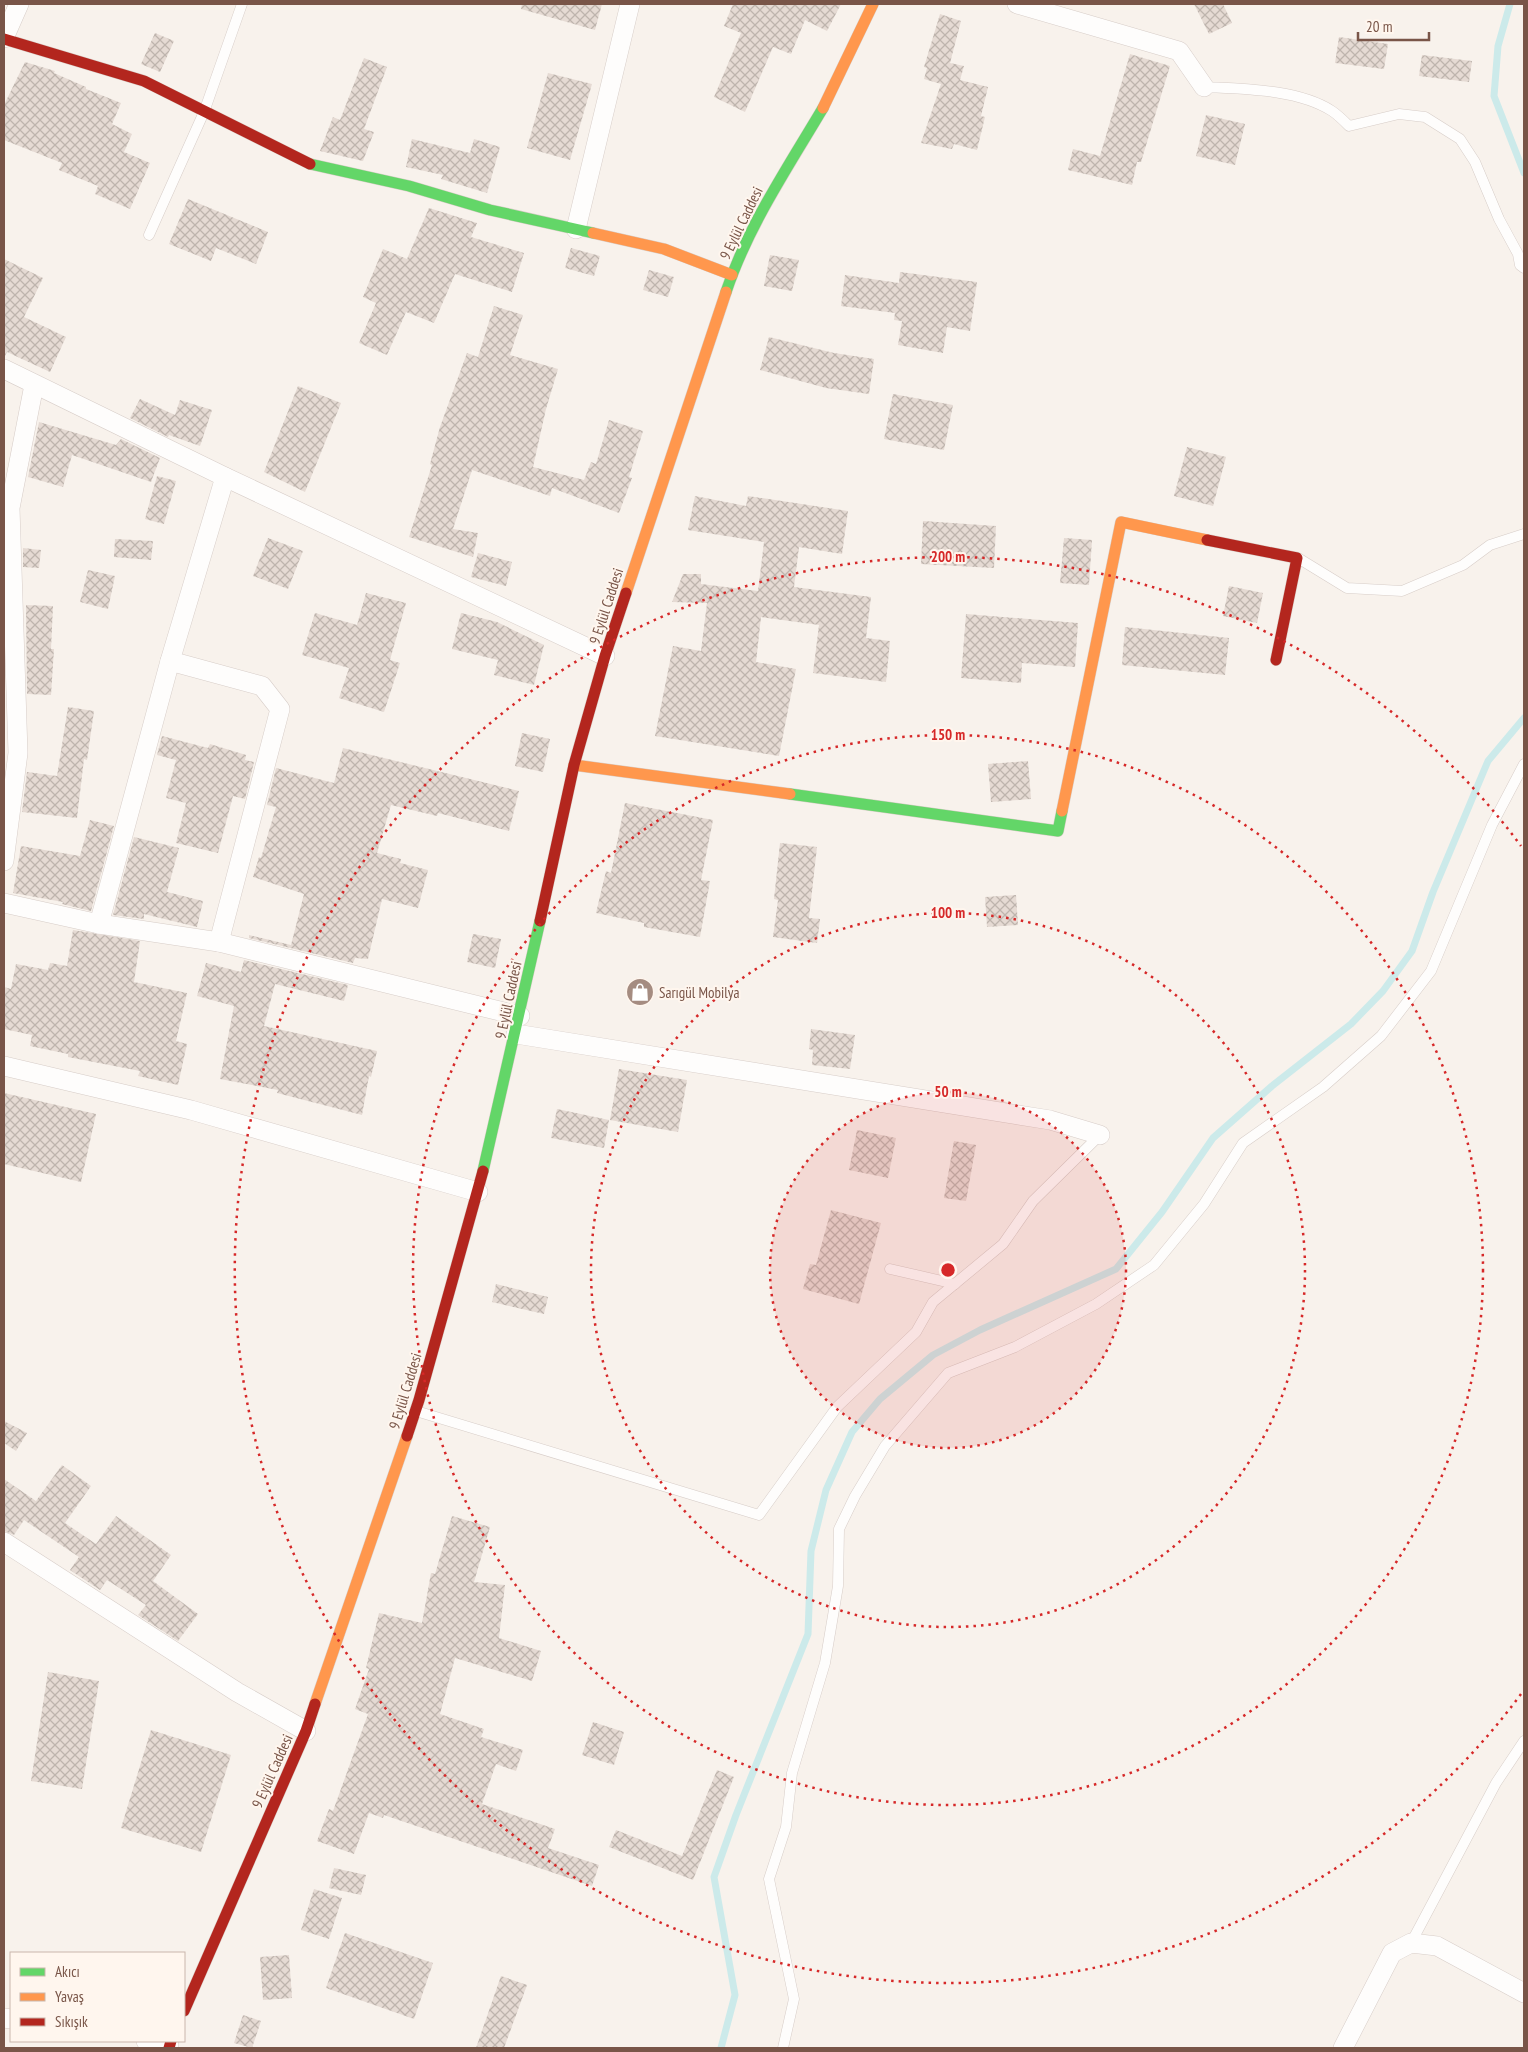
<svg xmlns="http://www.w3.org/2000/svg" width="1528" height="2052" viewBox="0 0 1528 2052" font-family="'PT Sans Narrow',sans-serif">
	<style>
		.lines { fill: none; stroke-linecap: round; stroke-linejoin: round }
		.stream { stroke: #cceaea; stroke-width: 7 }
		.building { fill: url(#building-cross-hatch) }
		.lane-casing { stroke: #d7cdc8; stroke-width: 11 }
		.street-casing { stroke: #d7cdc8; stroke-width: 20 }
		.fast-casing { stroke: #d8cdc7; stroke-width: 12 }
		.slow-casing { stroke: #d8cdc7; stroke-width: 12 }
		.jam-casing { stroke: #d8cdc7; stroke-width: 12 }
		.lane { stroke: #fefdfc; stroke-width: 10 }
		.street { stroke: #fefdfc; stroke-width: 19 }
		.fast { stroke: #63d668; stroke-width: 11 }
		.slow { stroke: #ff974d; stroke-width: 11 }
		.jam { stroke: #b3261e; stroke-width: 11 }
		.ring { fill: none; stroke: #d62828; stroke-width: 2.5; stroke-dasharray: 2.5 5 }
		.labels { text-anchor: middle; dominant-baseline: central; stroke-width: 4; stroke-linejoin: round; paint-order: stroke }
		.street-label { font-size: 15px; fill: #795548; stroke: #fff6ee }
		.poi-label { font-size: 15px; fill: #795548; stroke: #fff6ee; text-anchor: start }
		.centre { fill: #d62828; stroke: #fff6ee; stroke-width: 2.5 }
		.ring-label { font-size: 15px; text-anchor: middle; font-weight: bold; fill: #d62828; stroke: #fff6ee; stroke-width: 4; stroke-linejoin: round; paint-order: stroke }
	</style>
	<defs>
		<pattern id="building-cross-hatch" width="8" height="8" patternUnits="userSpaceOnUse" patternTransform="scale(1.25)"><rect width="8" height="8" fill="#e5dad3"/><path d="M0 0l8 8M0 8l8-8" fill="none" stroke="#beb4ad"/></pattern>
	</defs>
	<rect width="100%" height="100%" fill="#f8f2ec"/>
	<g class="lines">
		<g class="stream">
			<polyline points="1510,4 1498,46 1494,96 1524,173"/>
			<polyline points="721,2048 735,1995 714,1877 736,1815 808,1634 811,1551 826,1490 852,1432 880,1399 933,1355 980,1330 1116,1269 1162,1212 1213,1138 1272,1086 1351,1024 1383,991 1412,951 1433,892 1488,761 1524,718"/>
		</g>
	</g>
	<g class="building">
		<polygon points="522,4 602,4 595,30 521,9"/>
		<polygon points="733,4 841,4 827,31 805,20 791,54 773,47 745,112 714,97 741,33 724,26"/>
		<polygon points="1194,4 1223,4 1232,23 1209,34"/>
		<polygon points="940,14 961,21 950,63 964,66 960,80 988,87 981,116 985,117 977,150 954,144 952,149 921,143 941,84 924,79 927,68 924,67"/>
		<polygon points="155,33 174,41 160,72 141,64"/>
		<polygon points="1339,37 1388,44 1384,69 1335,63"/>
		<polygon points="1130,54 1170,66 1141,162 1137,162 1132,185 1068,170 1073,149 1100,156"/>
		<polygon points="1422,55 1472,61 1469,82 1419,76"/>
		<polygon points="364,58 387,67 364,129 374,132 363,161 320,151 333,117 340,120"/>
		<polygon points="25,62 55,71 54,73 86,87 86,89 121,103 112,124 132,134 124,152 150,163 130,209 95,194 98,186 59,170 62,163 4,140 4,105"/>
		<polygon points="548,73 592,84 570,160 527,148"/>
		<polygon points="1206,115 1245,124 1235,165 1196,156"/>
		<polygon points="412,139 470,153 474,139 500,147 487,193 441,179 443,175 406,167"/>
		<polygon points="188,199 268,232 256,264 216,248 211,261 169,244"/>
		<polygon points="429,208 477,223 471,237 524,253 512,292 455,274 434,323 406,312 387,355 359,343 376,303 363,297 383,249 407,259"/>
		<polygon points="571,248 600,256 594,276 565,268"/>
		<polygon points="770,255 799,260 792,291 764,286"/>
		<polygon points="4,259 43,278 24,317 66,337 50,372 7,352 4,358"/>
		<polygon points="649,270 674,277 668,297 643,290"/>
		<polygon points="900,272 977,282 970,331 947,327 943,353 898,345 902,321 894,320 895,313 841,306 845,275 899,283"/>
		<polygon points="494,306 523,315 510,355 558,369 546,409 533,467 584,480 591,462 596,464 609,420 643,431 629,477 632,478 619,513 552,488 550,496 472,470 453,529 478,533 473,557 409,537 432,465 430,464 440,427 467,353 478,357"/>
		<polygon points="769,337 834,353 874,359 869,394 826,388 760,370"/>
		<polygon points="298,386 341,403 305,492 264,472"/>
		<polygon points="893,394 953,405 944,450 884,439"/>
		<polygon points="140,399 175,415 180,400 212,410 200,446 169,435 168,437 130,418"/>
		<polygon points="39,422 116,445 121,439 160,458 151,482 72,455 63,487 28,477"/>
		<polygon points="1187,447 1226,457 1213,506 1174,496"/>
		<polygon points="157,476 176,481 164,524 145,519"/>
		<polygon points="695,496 746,506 748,496 848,511 842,554 799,547 794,587 871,597 866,638 890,641 886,682 813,673 819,625 761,617 756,662 796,669 779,756 655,736 673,646 701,651 707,603 672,602 683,574 701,574 701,584 758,591 764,542 688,530"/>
		<polygon points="923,521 996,526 994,568 921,564"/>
		<polygon points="268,538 303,551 288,589 253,576"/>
		<polygon points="1064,538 1092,540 1089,585 1060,583"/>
		<polygon points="115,539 153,541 151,560 114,557"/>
		<polygon points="23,548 41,550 39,568 23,567"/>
		<polygon points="478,553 512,562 506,586 471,577"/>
		<polygon points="88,570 115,576 108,609 80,602"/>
		<polygon points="1229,586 1263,593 1257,623 1223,616"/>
		<polygon points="366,593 406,603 390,660 400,663 384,712 339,698 349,668 302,655 315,613 357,625"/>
		<polygon points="26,605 53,606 51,649 54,649 51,695 27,694"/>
		<polygon points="461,613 497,622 544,645 534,685 494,675 498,660 452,649"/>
		<polygon points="966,614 1078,623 1075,667 1022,663 1021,683 961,678"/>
		<polygon points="1125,627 1229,638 1225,675 1122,665"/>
		<polygon points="68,707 94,711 87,760 84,759 77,818 22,812 27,772 57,776"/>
		<polygon points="522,733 550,739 543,772 515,766"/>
		<polygon points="162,736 208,748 210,744 246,755 245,760 254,762 245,799 233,796 218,853 176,843 186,803 166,798 176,760 157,755"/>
		<polygon points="343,748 519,791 509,831 438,813 437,816 391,805 377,853 401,859 400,863 428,870 418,908 382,899 368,959 355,958 353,963 249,938 249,935 291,945 304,894 253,877 259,857 261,858 276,807 267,805 276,768 334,783"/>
		<polygon points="1028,761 1031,799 991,802 988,764"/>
		<polygon points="625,803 713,820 701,880 710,881 700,937 644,927 644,923 596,913 606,871 611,873"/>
		<polygon points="90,820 114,826 91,911 62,904 63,902 13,893 21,846 80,856"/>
		<polygon points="134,837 179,848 167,892 203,901 197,927 144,914 144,919 113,915"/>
		<polygon points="780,843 817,847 809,918 820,919 817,943 773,937 778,900 774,899"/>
		<polygon points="1016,895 1018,925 987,927 985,897"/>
		<polygon points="73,930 140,941 134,982 187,993 176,1041 187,1044 178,1085 138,1076 140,1071 68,1057 68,1054 30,1046 32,1035 4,1029 4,987 11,989 16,964 48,970 50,963 67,966"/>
		<polygon points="473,934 501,939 495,968 467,962"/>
		<polygon points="244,960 348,985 344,1001 275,984 264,1026 377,1051 371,1077 369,1076 362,1115 277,1093 278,1090 220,1079 234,1006 197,996 206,963 241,972"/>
		<polygon points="811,1029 855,1035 850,1069 812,1065 813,1050 809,1049"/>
		<polygon points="619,1069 687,1080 678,1132 610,1120"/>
		<polygon points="4,1093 96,1114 81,1182 4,1164"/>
		<polygon points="557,1109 609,1120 604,1148 551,1138"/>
		<polygon points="857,1130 896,1138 888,1178 849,1170"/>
		<polygon points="954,1141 976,1145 966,1201 944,1198"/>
		<polygon points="831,1210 881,1223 859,1304 803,1289 810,1264 816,1265"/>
		<polygon points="496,1284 548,1297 544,1314 492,1302"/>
		<polygon points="4,1421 27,1433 16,1451 4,1443"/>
		<polygon points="62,1465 91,1486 65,1523 96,1544 116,1516 171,1555 153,1581 198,1614 178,1641 138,1615 146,1605 107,1580 100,1590 70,1570 79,1557 24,1520 14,1535 4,1531 4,1479 36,1501"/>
		<polygon points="452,1516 490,1527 474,1582 505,1585 499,1638 541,1651 532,1681 455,1658 440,1714 484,1729 481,1737 523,1750 516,1771 496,1764 482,1804 555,1829 548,1848 599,1865 592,1886 384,1815 383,1818 369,1813 354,1854 317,1841 329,1809 333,1811 368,1714 355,1709 369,1669 366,1668 379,1613 422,1623 431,1573 435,1574"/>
		<polygon points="48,1672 99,1681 82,1789 31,1781"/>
		<polygon points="593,1722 624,1732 614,1765 582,1755"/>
		<polygon points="151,1730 231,1755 201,1852 121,1828"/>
		<polygon points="717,1770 734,1777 693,1880 609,1847 616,1830 682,1856"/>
		<polygon points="334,1868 366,1875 361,1895 329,1888"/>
		<polygon points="314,1889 342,1898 329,1939 301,1930"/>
		<polygon points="345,1933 433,1963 414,2019 326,1988"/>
		<polygon points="289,1955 292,1998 263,2000 260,1957"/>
		<polygon points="501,1976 527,1985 504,2048 476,2048"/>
		<polygon points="243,2015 261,2021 252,2048 234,2043"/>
	</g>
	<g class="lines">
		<g class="lane-casing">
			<g id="lane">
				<path d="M1204,87C1243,89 1298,89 1332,111C1338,115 1344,121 1349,126L1399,114L1425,117L1460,139L1475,162L1499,219L1518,254L1520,265L1524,268"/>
				<polyline points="149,235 204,112 242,4"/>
				<polyline points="1298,558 1347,588 1402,591 1463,565 1490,545 1524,534"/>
				<polyline points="890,1269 955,1284"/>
				<polyline points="416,1411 759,1515 837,1407 916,1332 933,1302 1003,1244 1033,1201 1100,1135"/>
				<polyline points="1411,1943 1496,1783 1524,1741"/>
				<polyline points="783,2048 794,1999 769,1879 786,1827 792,1773 825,1663 838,1586 839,1529 855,1496 885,1446 948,1373 1015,1347 1096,1304 1154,1265 1204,1204 1243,1143 1323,1087 1381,1036 1431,971 1492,825 1524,764"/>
			</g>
		</g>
		<g class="street-casing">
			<g id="street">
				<polyline points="1017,4 1179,51 1204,87"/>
				<polyline points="4,38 19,4"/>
				<polyline points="576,229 630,4"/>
				<polyline points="4,369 225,477 605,656"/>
				<polyline points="170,661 262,686 280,709 219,942"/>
				<polyline points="4,861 18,753 10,508 34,385"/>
				<polyline points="4,903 99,924 219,942 520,1016"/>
				<polyline points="99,924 170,661 225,477"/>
				<polyline points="516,1034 1050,1120 1100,1135"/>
				<polyline points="4,1066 191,1110 478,1192"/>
				<polyline points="4,1542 237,1692 306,1731"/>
				<polyline points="4,2018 11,2019"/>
				<polyline points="146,2041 169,2045"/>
				<polyline points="1343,2048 1392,1953 1411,1943 1437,1946 1524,1993"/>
			</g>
		</g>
		<g class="fast-casing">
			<g id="fast">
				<polyline points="310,164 409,186 490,210 593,233"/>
				<path d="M726,292C748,226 788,167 823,108"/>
				<polyline points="790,794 1058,831 1062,811"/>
				<polyline points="483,1171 540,921"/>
			</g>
		</g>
		<g class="slow-casing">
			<g id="slow">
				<polyline points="823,108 873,4"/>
				<polyline points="593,233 664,249 732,275"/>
				<polyline points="626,593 726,292"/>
				<polyline points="574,765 790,794"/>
				<polyline points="1062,811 1121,522 1207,540"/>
				<polyline points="315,1704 407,1436"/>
			</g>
		</g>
		<g class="jam-casing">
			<g id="jam">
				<polyline points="4,39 144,81 310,164"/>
				<polyline points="1207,540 1297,558 1276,660"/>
				<polyline points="540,921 574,765 605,656 626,593"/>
				<polyline points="407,1436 419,1400 483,1171"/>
				<polyline points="184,2011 306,1731 315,1704"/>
				<polyline points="169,2048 171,2041"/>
			</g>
		</g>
		<use href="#lane" class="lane"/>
		<use href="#street" class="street"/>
		<use href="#fast" class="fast"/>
		<use href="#slow" class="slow"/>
		<use href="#jam" class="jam"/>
	</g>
	<circle cx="948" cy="1270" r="178" fill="#d62828" fill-opacity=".12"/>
	<g class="ring">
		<circle cx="948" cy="1270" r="178"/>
		<circle cx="948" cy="1270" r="357"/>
		<circle cx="948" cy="1270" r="535"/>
		<path d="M1521 1694A713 713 0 1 1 1521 846"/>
	</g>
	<defs>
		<g id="shop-disc" transform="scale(1.4375)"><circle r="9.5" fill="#a58c81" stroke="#fff6ee"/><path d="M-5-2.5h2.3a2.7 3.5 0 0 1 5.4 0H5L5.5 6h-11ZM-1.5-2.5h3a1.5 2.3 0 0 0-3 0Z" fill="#fff"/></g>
	</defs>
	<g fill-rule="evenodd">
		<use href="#shop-disc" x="640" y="992"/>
	</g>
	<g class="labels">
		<g class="street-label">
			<text transform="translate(741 223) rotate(-64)">9 Eylül Caddesi</text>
			<text transform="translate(606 606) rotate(-72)">9 Eylül Caddesi</text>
			<text transform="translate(508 1000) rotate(-78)">9 Eylül Caddesi</text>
			<text transform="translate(405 1391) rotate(-73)">9 Eylül Caddesi</text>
			<text transform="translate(272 1771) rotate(-66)">9 Eylül Caddesi</text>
		</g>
		<g class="poi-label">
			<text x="659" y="992">Sarıgül Mobilya</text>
		</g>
	</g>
	<circle cx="948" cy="1270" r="8" class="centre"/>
	<g class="ring-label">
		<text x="948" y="562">200 m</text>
		<text x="948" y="740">150 m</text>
		<text x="948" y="918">100 m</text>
		<text x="948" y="1097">50 m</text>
	</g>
	<rect width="1528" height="2052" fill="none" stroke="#795548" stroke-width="10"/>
	<rect x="10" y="1952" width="175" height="90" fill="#fff6ee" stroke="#c9b6ac"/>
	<rect x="20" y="1968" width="25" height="8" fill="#63d668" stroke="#c9b6ac"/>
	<text x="55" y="1977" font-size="15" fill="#795548">Akıcı</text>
	<rect x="20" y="1993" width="25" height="8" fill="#ff974d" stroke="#c9b6ac"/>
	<text x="55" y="2002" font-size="15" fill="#795548">Yavaş</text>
	<rect x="20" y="2018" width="25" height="8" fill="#b3261e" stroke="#c9b6ac"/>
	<text x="55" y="2027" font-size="15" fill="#795548">Sıkışık</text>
	<path d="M1358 32v8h71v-8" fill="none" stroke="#795548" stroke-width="2.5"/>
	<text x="1366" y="32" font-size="15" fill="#795548" stroke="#fff6ee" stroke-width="4" paint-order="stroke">20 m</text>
</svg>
